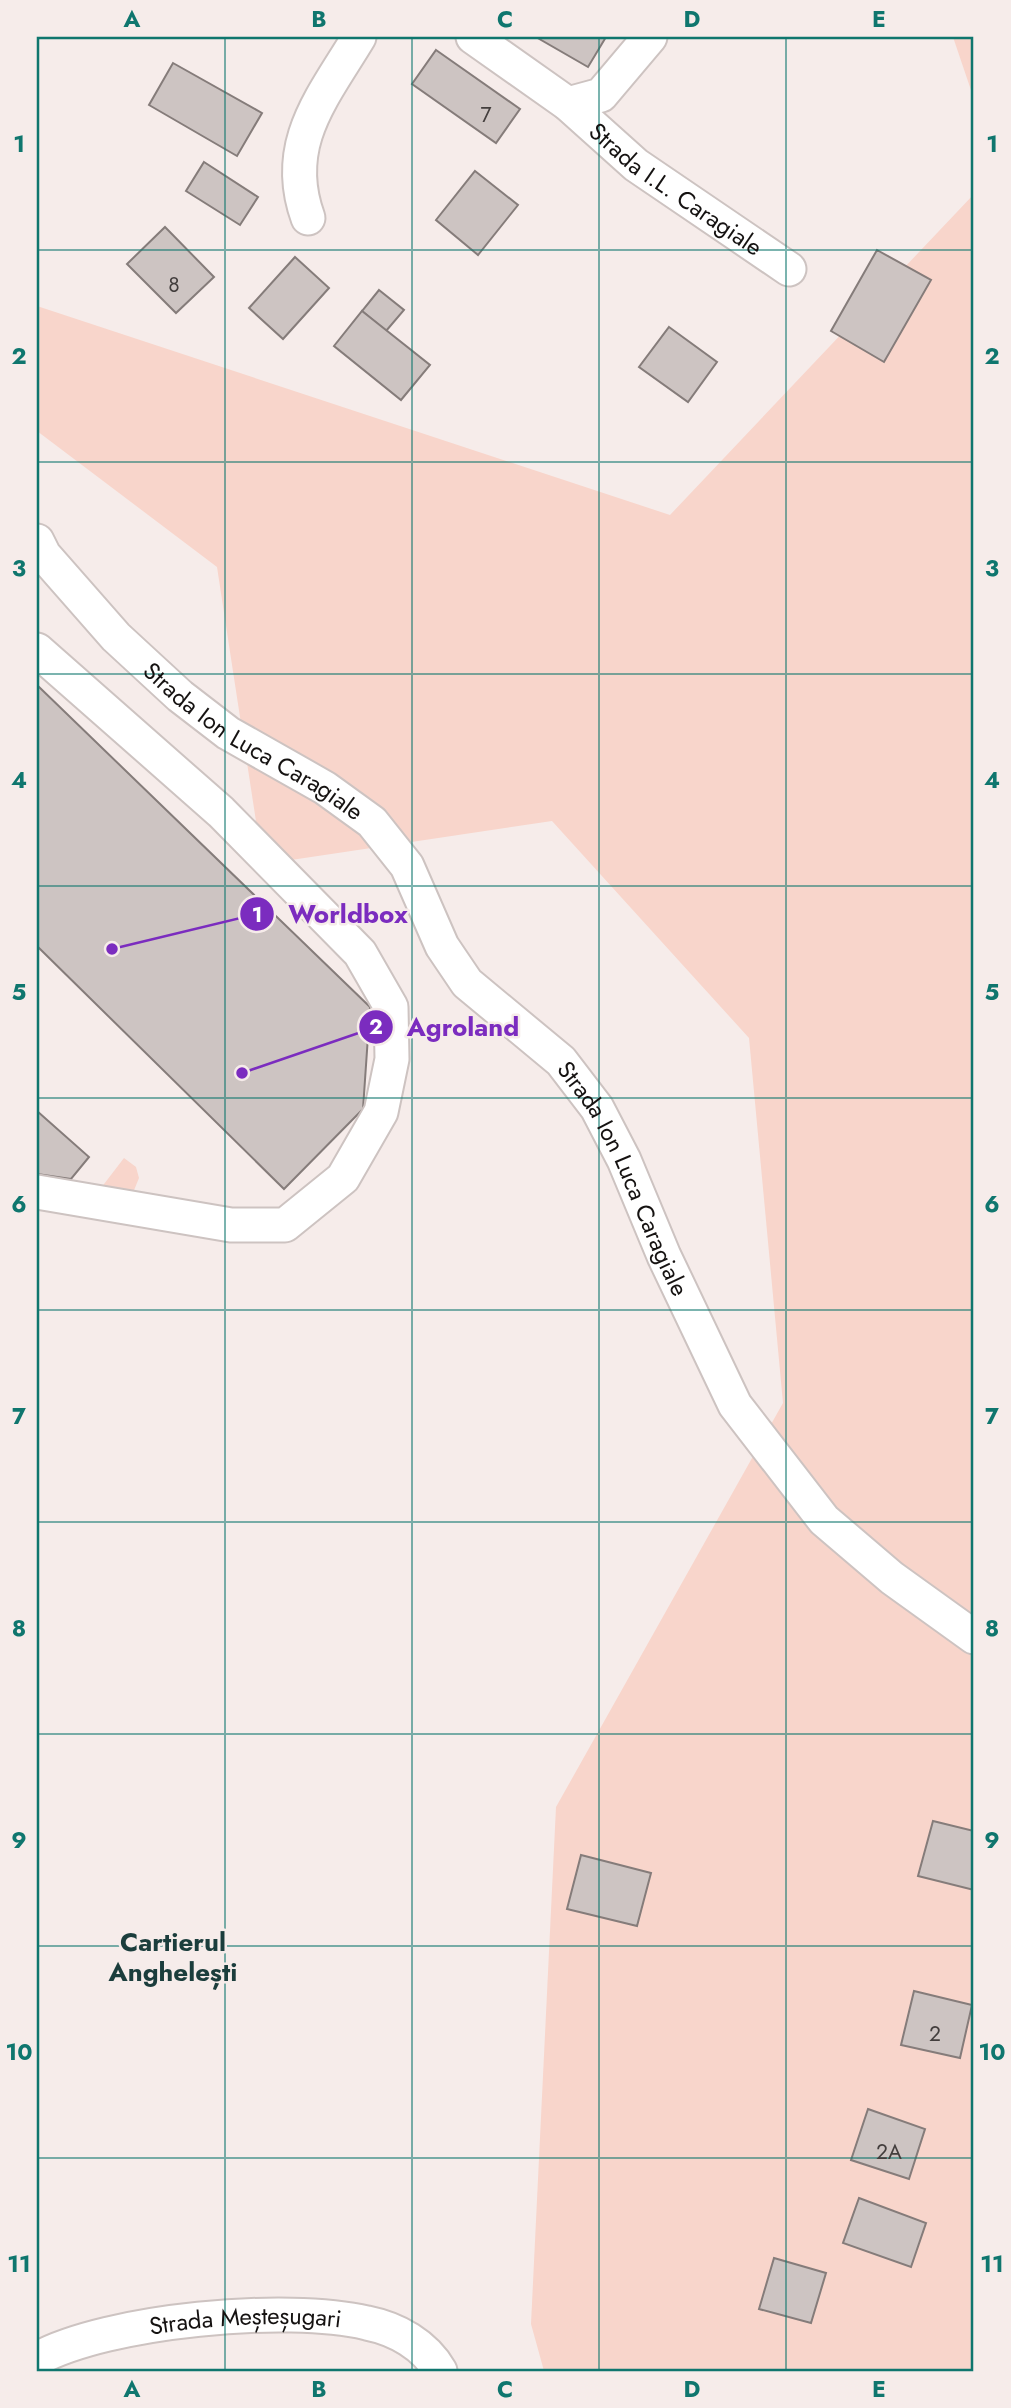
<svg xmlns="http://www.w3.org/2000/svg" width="1011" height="2408" viewBox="0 0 1011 2408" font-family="Jost,sans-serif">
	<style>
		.green { fill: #f8d5cb }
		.building { fill: #cdc4c2; stroke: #857c7a; stroke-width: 2 }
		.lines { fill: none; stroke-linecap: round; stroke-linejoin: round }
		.minor-casing { stroke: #cdc3c1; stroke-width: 37 }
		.minor { stroke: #fff; stroke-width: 33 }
		.grid { fill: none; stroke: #0f766e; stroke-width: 2; stroke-opacity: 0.55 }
		.labels { text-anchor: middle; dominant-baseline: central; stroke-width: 5; stroke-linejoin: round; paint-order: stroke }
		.number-label { font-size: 21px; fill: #433e3d }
		.street-label { font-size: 24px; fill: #151211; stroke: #f6ecea }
		.neighbourhood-label { font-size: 26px; font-weight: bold; fill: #1b3d3c; stroke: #f6ecea }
		.leader { fill: none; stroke: #7b2cbf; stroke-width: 2.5 }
		.callout-dot { fill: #7b2cbf; stroke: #f6ecea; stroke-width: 2.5 }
		.mark-label { font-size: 21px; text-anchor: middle; font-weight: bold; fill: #fff }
		.callout-label { font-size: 26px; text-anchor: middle; font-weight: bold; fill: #7b2cbf; stroke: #f6ecea; stroke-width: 5; stroke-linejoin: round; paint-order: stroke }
		.neatline { fill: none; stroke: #0f766e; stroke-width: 2.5 }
		.grid-label { font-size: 23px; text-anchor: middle; font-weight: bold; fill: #0f766e }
	</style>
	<rect width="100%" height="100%" fill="#f6ecea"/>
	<g class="green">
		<polygon points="953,37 974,37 974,99"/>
		<polygon points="974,194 974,2371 544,2371 531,2324 556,1807 783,1403 749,1038 552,821 291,860 265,880 217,567 37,431 37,306 670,515"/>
		<polygon points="124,1158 136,1167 139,1178 130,1200 101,1188"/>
	</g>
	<g class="building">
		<polygon points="536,37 606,37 588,67"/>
		<polygon points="436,50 520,109 496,143 412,84"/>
		<polygon points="173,63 262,113 237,156 149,105"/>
		<polygon points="204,162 258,197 240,225 186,191"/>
		<polygon points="475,171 518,205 478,255 436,220"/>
		<polygon points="165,227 214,277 176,313 127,264"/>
		<polygon points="877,250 931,280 884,362 831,331"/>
		<polygon points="295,257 329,288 283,339 249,308"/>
		<polygon points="379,290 404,310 386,331 362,311"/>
		<polygon points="362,311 430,365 401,400 334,346"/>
		<polygon points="669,327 717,362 688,402 639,367"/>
		<polygon points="37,685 370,1007 363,1109 284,1189 37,946"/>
		<polygon points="37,1111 89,1157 71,1179 37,1174"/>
		<polygon points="933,1821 974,1831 974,1890 918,1876"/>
		<polygon points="581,1855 651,1873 637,1926 567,1909"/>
		<polygon points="914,1991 972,2005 960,2058 901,2045"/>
		<polygon points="868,2109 925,2129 909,2179 851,2160"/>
		<polygon points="859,2198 926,2223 911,2267 843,2243"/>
		<polygon points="774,2258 826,2273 811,2323 759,2309"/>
	</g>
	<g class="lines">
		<g class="minor-casing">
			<g id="minor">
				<path id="s1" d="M473,37L568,104L636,165L789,269"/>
				<polyline points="568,104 601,95 650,37"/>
				<path d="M308,218C281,144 323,97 359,37"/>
				<path id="s2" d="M37,541L44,555L116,637L180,696L228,733L325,788L372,822L407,866L442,946L467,983L561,1061L597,1108L624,1160L664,1256L735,1405L824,1520L892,1578L974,1637"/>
				<polyline points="37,650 221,812 360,953 391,1007 392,1059 381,1112 343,1178 285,1225 231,1225 37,1192"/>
				<path id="s3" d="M37,2359C108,2320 287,2304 367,2323C397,2329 425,2345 440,2371"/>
			</g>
		</g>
		<use href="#minor" class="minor"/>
	</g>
	<path class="grid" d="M225,37V2371M412,37V2371M599,37V2371M786,37V2371M37,250H974M37,462H974M37,674H974M37,886H974M37,1098H974M37,1310H974M37,1522H974M37,1734H974M37,1946H974M37,2158H974"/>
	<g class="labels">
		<g class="number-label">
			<text x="486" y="115">7</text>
			<text x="174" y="285">8</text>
			<text x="935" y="2034">2</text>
			<text x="889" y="2152">2A</text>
		</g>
		<g class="street-label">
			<text stroke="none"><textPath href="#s1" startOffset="254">Strada I.L. Caragiale</textPath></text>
			<text stroke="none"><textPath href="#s2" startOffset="298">Strada Ion Luca Caragiale</textPath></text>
			<text stroke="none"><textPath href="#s2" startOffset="886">Strada Ion Luca Caragiale</textPath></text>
			<text stroke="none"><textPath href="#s3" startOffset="214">Strada Meșteșugari</textPath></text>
		</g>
		<g class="neighbourhood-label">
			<text x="173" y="1942">Cartierul<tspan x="173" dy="30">Anghelești</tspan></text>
		</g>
	</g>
	<path class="leader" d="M112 949L257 914M242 1073L376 1027"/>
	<g class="callout-dot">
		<circle cx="112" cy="949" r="7"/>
		<circle cx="242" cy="1073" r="7"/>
		<circle cx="257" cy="914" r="18"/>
		<circle cx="376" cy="1027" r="18"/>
	</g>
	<g class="mark-label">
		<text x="257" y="922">1</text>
		<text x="376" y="1034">2</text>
	</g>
	<g class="callout-label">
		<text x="348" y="923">Worldbox</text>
		<text x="463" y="1036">Agroland</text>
	</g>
	<rect width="1011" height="2408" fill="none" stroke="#f6ecea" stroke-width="77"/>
	<rect x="38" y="38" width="934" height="2332" class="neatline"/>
	<g class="grid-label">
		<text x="132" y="27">A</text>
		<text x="319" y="27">B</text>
		<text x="505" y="27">C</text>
		<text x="692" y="27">D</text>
		<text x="879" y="27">E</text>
		<text x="19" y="152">1</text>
		<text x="992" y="152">1</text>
		<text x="19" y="364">2</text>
		<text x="992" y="364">2</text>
		<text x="19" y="576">3</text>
		<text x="992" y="576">3</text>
		<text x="19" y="788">4</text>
		<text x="992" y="788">4</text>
		<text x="19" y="1000">5</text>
		<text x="992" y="1000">5</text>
		<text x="19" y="1212">6</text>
		<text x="992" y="1212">6</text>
		<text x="19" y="1424">7</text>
		<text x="992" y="1424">7</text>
		<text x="19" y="1636">8</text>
		<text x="992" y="1636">8</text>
		<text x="19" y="1848">9</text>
		<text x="992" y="1848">9</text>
		<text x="19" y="2060">10</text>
		<text x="992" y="2060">10</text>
		<text x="19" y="2272">11</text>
		<text x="992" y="2272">11</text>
		<text x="132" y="2397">A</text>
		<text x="319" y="2397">B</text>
		<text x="505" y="2397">C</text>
		<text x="692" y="2397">D</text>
		<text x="879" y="2397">E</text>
	</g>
</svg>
